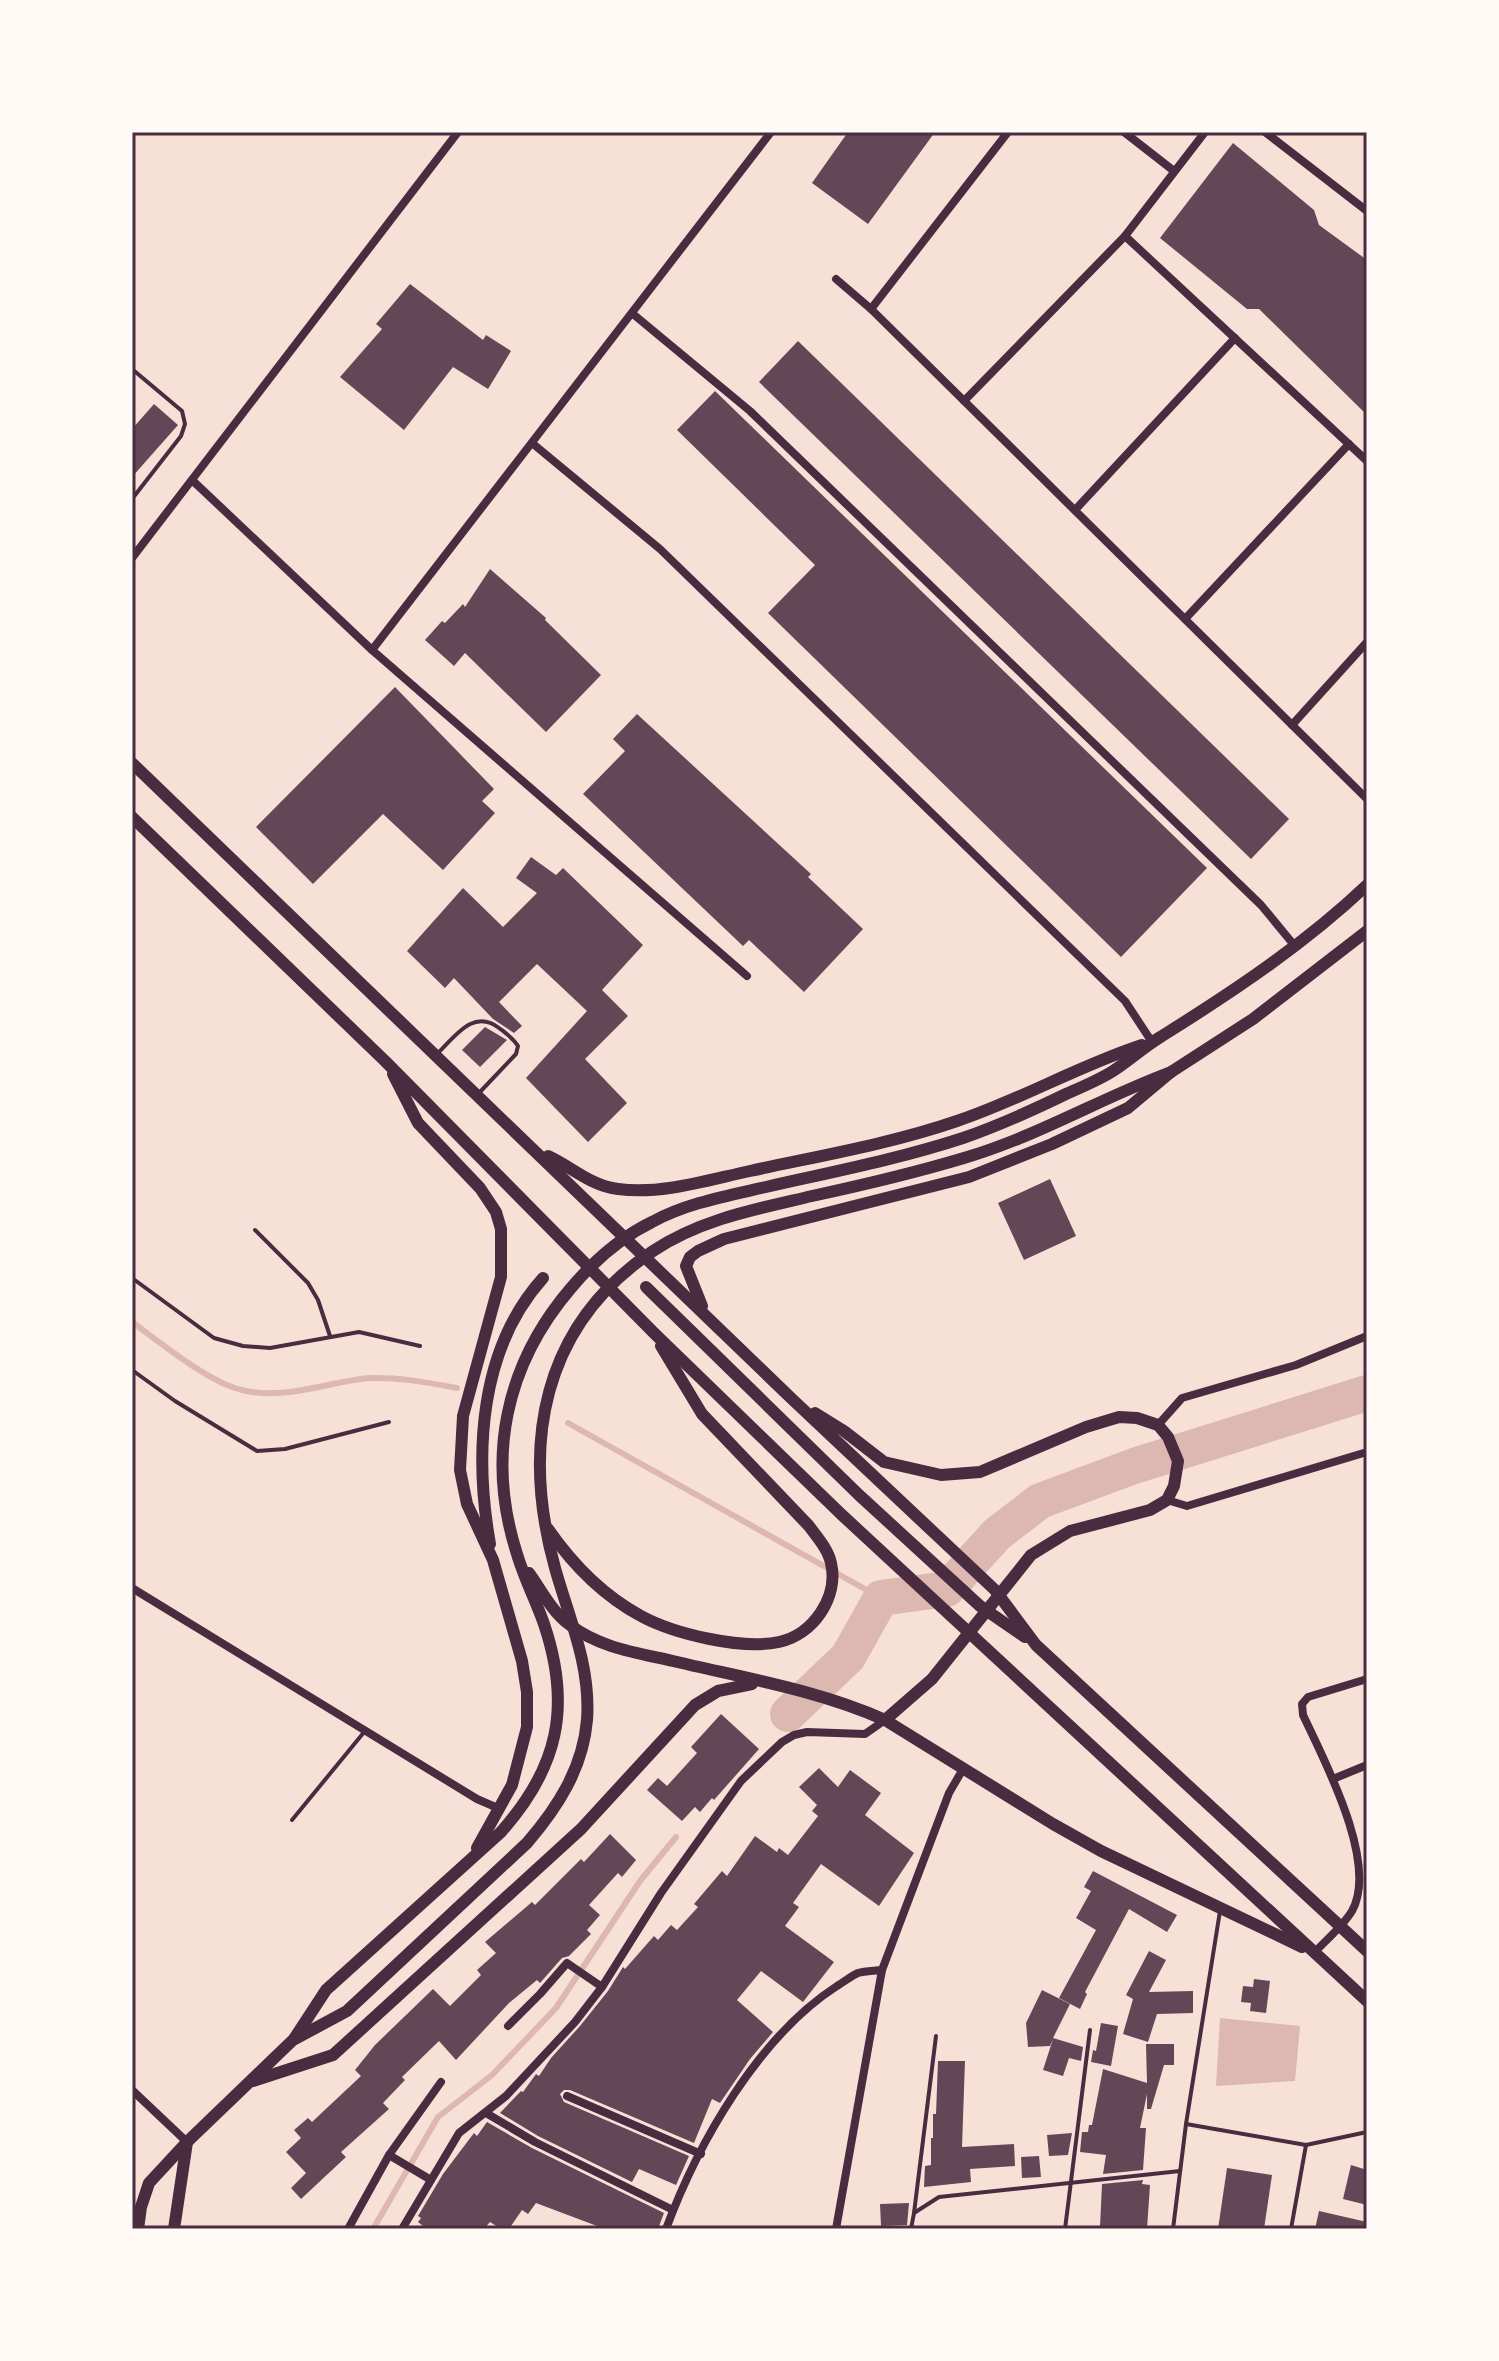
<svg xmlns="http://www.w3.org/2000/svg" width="1499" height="2361" viewBox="0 0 1499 2361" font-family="'Fira Sans',sans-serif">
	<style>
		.water { fill: #dcb8b0 }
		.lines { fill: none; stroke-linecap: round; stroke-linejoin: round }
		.stream { stroke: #dcb8b0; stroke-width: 6 }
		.river { stroke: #dcb8b0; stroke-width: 36 }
		.building { fill: #644757 }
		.service { stroke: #4a2c40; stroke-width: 4 }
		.minor { stroke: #4a2c40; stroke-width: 8 }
		.primary { stroke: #4a2c40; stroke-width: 12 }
		.neatline { fill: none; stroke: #4a2c40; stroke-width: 3 }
	</style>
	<rect width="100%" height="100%" fill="#f7e1d7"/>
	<polygon class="water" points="1220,2018 1300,2026 1295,2081 1216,2086"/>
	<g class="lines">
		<g class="stream">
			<path d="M132,1322C161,1343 208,1382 242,1390C286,1401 328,1381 371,1378C400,1377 429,1383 457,1388"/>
			<polyline points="568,1423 881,1598"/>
			<polyline points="373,2229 438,2117 492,2075 556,2008 640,1881 676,1837"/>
		</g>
		<polyline class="river" points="788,1714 848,1657 881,1598 947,1589 997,1534 1040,1501 1134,1466 1367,1393"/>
	</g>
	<g class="building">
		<polygon points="848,132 935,132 868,224 812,183"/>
		<polygon points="1233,143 1314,210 1319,225 1367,260 1367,415 1259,309 1247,309 1160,238"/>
		<polygon points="410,284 483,340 486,335 511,351 488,389 453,367 404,430 340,377 382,329 376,324"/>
		<polygon points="798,341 1289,819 1251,859 759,382"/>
		<polygon points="715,391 1207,868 1121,957 768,613 815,565 677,430"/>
		<polygon points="154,404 178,425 132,477 132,429"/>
		<polygon points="490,569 546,618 545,620 601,675 546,732 465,653 454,666 425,640 442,621 445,623 463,604 465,607"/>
		<polygon points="395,687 494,789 482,801 495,813 443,870 383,814 313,884 256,827"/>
		<polygon points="637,714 811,874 808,877 863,929 804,992 749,940 743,946 583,794 625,751 613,739"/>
		<polygon points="531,857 556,875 563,868 643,945 602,990 628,1016 585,1059 627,1103 588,1142 526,1078 587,1011 537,964 499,1002 522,1026 514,1033 493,1019 454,978 445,988 407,951 463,888 503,927 537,893 516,878"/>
		<polygon points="485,1027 507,1040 480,1067 462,1050"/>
		<polygon points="1050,1179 1076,1236 1024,1260 998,1203"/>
		<polygon points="721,1714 759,1749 714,1800 712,1798 700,1812 695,1807 682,1821 647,1790 658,1778 667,1786 697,1753 691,1747"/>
		<polygon points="819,1768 838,1787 850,1770 881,1793 865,1815 914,1853 879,1906 821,1864 793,1903 799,1907 785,1926 834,1962 803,2002 761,1971 737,2000 773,2032 750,2059 720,2103 712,2099 694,2143 570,2090 564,2090 560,2094 564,2102 689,2156 676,2185 639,2169 632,2182 538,2136 500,2113 521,2091 523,2092 536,2074 539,2076 551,2058 580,2026 608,1991 623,1967 625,1969 654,1936 658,1940 671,1925 677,1930 698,1907 694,1904 722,1871 727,1876 755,1836 777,1852 779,1848 788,1855 818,1816 812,1811 817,1805 799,1787"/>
		<polygon points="610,1834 636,1860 622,1877 618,1873 589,1905 600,1915 587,1930 591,1934 569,1956 562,1958 540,1983 537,1980 509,2003 456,2060 439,2041 402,2077 405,2080 383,2103 389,2109 341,2152 346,2157 301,2199 291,2188 306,2173 286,2152 301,2138 294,2130 308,2118 312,2122 361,2076 355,2070 375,2045 433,1989 450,2006 481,1975 477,1970 496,1953 485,1942 532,1902 535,1905 581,1859 584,1862"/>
		<polygon points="1093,1871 1177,1915 1167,1932 1129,1909 1085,1992 1087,1994 1080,2009 1059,1998 1096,1930 1076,1918 1091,1891 1084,1887"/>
		<polygon points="1149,1951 1166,1960 1149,1992 1193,1991 1193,2013 1157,2014 1148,2042 1123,2034 1133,1999 1126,1995"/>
		<polygon points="1254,1979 1270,1981 1266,2013 1250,2011 1251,2003 1241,2002 1243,1986 1253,1987"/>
		<polygon points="1042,1990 1070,2004 1053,2038 1083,2047 1081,2061 1069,2058 1063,2076 1043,2070 1053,2039 1050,2046 1028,2047 1026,2023"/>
		<polygon points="1101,2023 1118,2026 1111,2066 1091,2062 1093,2050 1096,2051"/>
		<polygon points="1146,2044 1174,2044 1174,2065 1164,2065 1151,2109 1147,2109 1147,2094 1140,2128 1146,2128 1143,2170 1103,2174 1106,2155 1080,2152 1082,2132 1088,2132 1089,2125 1092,2125 1103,2069 1147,2083"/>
		<polygon points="938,2061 965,2061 962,2147 1014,2144 1015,2166 970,2169 971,2182 924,2187 925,2166 931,2165 931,2138 933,2138 933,2114 936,2114"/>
		<polygon points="487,2122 532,2148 664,2213 658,2229 605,2229 536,2203 528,2214 522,2210 509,2229 501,2229 490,2222 484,2229 427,2229 418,2222 421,2218 418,2216 443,2174 474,2133 477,2136"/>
		<polygon points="1072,2133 1068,2155 1049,2156 1047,2135"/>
		<polygon points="1039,2156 1041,2177 1022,2178 1021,2157"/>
		<polygon points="1351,2165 1367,2170 1367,2205 1343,2199"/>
		<polygon points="1227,2168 1272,2175 1264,2229 1218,2229"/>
		<polygon points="1143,2180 1142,2184 1150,2185 1147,2229 1100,2227 1102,2184"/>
		<polygon points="909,2203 907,2225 881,2226 880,2204"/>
		<polygon points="1319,2211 1367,2222 1367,2229 1315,2229"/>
	</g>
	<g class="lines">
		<g class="service">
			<polyline points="132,369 182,411 185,424 181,436 132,499"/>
			<path d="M436,1055C455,1037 473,1008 499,1028C507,1034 513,1038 518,1046L516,1054L479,1093"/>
			<polyline points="255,1230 308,1283 318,1300 330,1336"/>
			<polyline points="132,1278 214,1338 243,1346 270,1348 359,1332 420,1346"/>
			<polyline points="132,1370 175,1401 257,1451 285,1449 389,1422"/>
			<polyline points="292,1820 365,1731"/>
			<polyline points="1186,2124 1306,2145 1367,2132"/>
			<polyline points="914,2213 936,2036"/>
			<polyline points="911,2229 914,2213 939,2197 1180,2171"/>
			<polyline points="1065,2229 1090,2030"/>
			<polyline points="1173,2229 1186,2124 1220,1911"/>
			<polyline points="1291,2229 1306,2145"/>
		</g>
		<g class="minor">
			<polyline points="1124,132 1174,171"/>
			<polyline points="1265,132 1367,211"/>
			<polyline points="1125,236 1367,461"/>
			<polyline points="836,279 871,309 1367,799"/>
			<polyline points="871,309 1008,132"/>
			<polyline points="633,314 750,411 1261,905 1294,945"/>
			<polyline points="964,401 1125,236 1205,132"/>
			<polyline points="532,443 660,549 1125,1001 1152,1042"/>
			<polyline points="192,480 372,650 747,976"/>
			<polyline points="1075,510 1235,338"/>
			<polyline points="132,558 458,132"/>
			<polyline points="1185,619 1349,444"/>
			<polyline points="372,650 771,132"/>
			<polyline points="1292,725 1367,642"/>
			<polyline points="1158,1425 1182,1398 1296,1365 1367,1336"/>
			<polyline points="1167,1500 1187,1506 1367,1452"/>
			<polyline points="132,1588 477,1799 500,1809"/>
			<polyline points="1333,1779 1367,1765"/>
			<path d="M1314,1953C1326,1940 1343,1926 1352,1911C1379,1863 1324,1760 1303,1715L1302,1704L1308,1697L1367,1679"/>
			<polyline points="508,2026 540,1994 567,1963 602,1987"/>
			<polyline points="132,2090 187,2142"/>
			<polyline points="567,2096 701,2154"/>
			<polyline points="486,2113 535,2142 673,2210"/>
			<polyline points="389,2155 431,2180"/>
			<polyline points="348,2229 389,2155 441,2082"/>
			<polyline points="402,2229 459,2133 506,2096 575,2022 602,1987 661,1893 741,1781 782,1742 794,1735 807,1732 865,1734 885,1720"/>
			<path d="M666,2229C698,2143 758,2037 837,1986C844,1982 851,1976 858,1973C865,1971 875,1971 882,1970"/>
			<polyline points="836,2229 882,1970 949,1793 963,1769"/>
		</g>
		<g class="primary">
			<polyline points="132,763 792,1399 995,1590 1036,1645 1367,1951"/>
			<polyline points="132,817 385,1061 654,1333 842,1515 1367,2001"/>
			<polyline points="393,1074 418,1123 480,1188 496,1212 501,1229 501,1277 463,1416 460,1470 467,1504 493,1560 522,1661 527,1692 527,1727 512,1785 477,1848"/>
			<path d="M548,1156C572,1167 591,1186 618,1189C661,1195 708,1180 750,1171C819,1156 890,1144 957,1121C1020,1100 1078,1066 1142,1045"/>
			<polyline points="646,1287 859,1495 980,1606 1025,1637"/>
			<polyline points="702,1306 686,1266 690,1257 698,1251 724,1239 969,1177 1052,1144 1128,1108 1171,1072 1253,1019 1367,931"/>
			<polyline points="815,1413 844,1431 884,1462 941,1475 980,1472 1086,1427 1119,1417 1137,1418 1158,1425 1168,1437 1178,1461 1174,1486 1167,1500 1150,1510 1070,1531 1031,1555 932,1679 885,1720"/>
			<path d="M548,1529C573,1565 602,1595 641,1616C674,1634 742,1650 779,1642C813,1635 839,1597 831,1563C828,1549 817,1537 809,1526L702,1414L661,1346"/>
			<path d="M490,1544C474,1454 479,1349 543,1278"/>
			<path d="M529,1573C542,1591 552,1612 570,1625C600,1648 638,1653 673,1661C744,1678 818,1690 885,1720L1053,1824L1101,1851L1302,1947"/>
			<path d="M295,2039L347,2011L527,1843C558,1807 583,1768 587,1720C591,1666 569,1618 555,1568C521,1445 541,1326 653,1251C701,1219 757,1209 812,1196C863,1185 914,1173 964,1158C1036,1137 1101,1098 1171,1072"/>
			<polyline points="253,2081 333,2055 581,1829 695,1705 718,1691 752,1684"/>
			<path d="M138,2229L141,2207L149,2183L187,2142L294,2039L326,1990L501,1832C558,1768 572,1707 544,1624C536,1601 524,1578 517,1554C486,1458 505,1365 571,1288C593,1262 621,1237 652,1222C687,1203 727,1196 766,1187C832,1172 899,1159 963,1138C998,1126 1033,1110 1066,1094C1082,1087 1099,1080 1113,1071C1130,1060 1145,1046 1162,1036C1234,991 1306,943 1367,885"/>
			<polyline points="174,2229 187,2142"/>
		</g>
	</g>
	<rect width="1499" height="2361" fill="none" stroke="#fffaf5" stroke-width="268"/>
	<rect x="134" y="134" width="1231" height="2093" class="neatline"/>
</svg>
